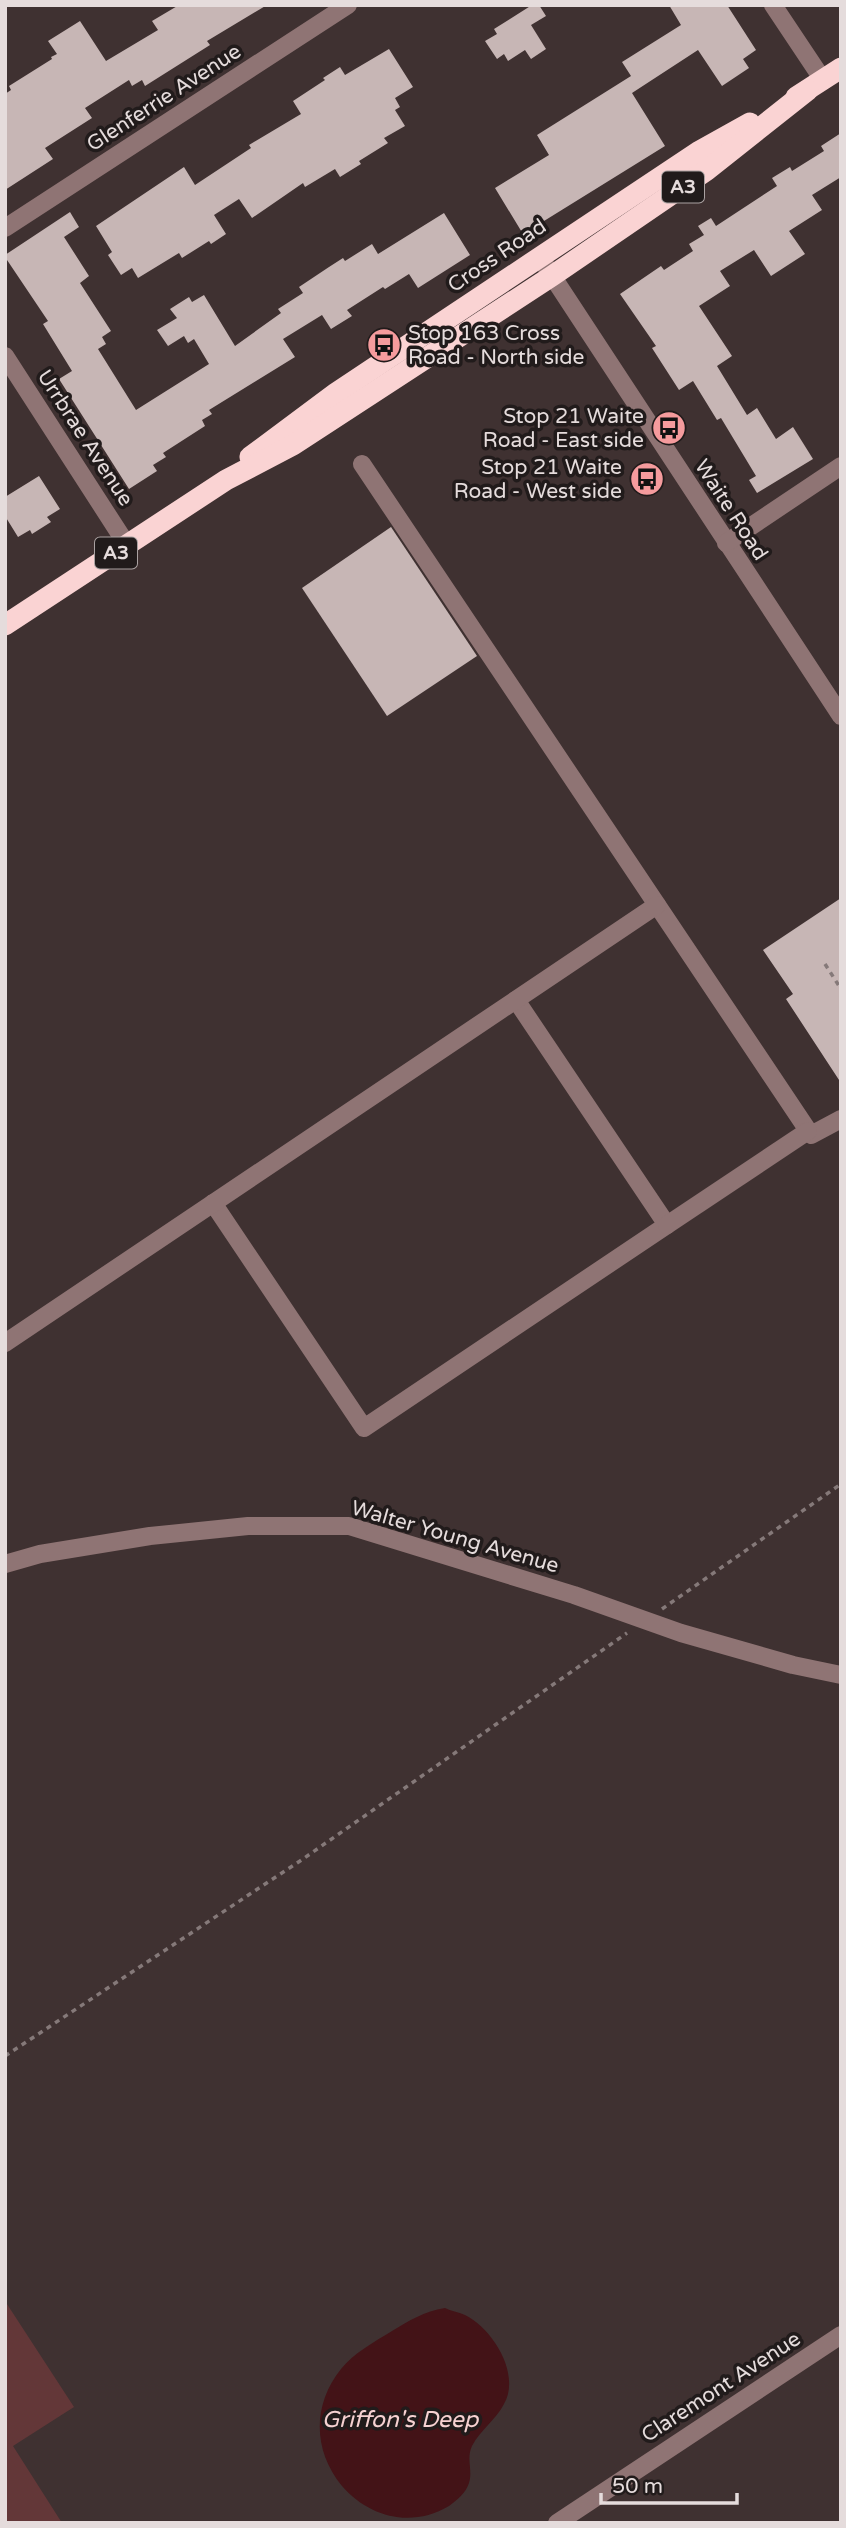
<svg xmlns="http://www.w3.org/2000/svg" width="846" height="2528" viewBox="0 0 846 2528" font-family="'Varela Round',sans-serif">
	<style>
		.green { fill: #633738 }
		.water { fill: #431317 }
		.building { fill: #c7b6b5 }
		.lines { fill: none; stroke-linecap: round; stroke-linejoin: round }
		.path { stroke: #857979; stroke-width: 3.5; stroke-dasharray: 5 5; stroke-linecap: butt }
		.minor { stroke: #8f7474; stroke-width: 18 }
		.highway { stroke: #fad3d3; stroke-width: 21 }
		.labels { text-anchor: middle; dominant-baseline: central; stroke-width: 7; stroke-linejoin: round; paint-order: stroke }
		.shield { fill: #211b1b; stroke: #aaa2a2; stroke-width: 2 }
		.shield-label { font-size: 19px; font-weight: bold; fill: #e5dcdc }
		.street-label { font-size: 21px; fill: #e5dcdc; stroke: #211b1b }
		.poi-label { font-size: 21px; fill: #e5dcdc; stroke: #211b1b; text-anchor: end }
		.water-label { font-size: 23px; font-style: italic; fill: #f6d1d1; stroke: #211b1b }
	</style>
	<rect width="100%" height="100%" fill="#3f3131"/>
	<polygon class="green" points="5,2301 74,2407 13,2446 62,2523 5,2523"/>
	<path class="water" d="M445,2308C451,2311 458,2312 465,2315C493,2329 521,2374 504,2404C496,2420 480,2430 472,2446C466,2459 473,2470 469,2483C466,2493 457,2500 449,2506C412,2528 370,2518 342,2486C313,2451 312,2405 341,2369C354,2353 374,2342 392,2331C409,2321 424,2311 445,2308Z"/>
	<g class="building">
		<polygon points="179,5 267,5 207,41 210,45 145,86 142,80 132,86 129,80 85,108 92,118 45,148 53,159 5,190 5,94 11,90 9,86 52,59 51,57 57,54 48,41 80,21 106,61 158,30 152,21"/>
		<polygon points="532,5 539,5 546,16 531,25 546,49 531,59 525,50 508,61 504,54 497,59 485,41 497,34 494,29"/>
		<polygon points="669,5 727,5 756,50 743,59 749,68 722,86 698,50 632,93 665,146 523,234 495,188 549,155 537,135 631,76 622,62 681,25"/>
		<polygon points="389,49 413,87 395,98 400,107 395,110 405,126 384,138 388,143 359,161 361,164 340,177 335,169 305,187 303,183 252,218 239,199 214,215 226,234 211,244 209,241 182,258 179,253 138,278 132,268 121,275 108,255 112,252 96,226 184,167 195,185 251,148 249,145 301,114 293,101 325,80 323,78 340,67 345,75"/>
		<polygon points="841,133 841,177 812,195 822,210 789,231 805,254 771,276 754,250 720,271 730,286 699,306 732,356 717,366 747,415 757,408 776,439 793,427 813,459 757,493 749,480 756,476 721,418 717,420 693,381 679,390 652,348 656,346 620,294 661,266 664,270 693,251 689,244 704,235 698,226 711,218 716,226 777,186 772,178 790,167 792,171 824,151 821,146"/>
		<polygon points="70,212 79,227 64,237 89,276 80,283 111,331 102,337 106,344 98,349 136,410 209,364 194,339 188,343 184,336 168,346 157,330 177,318 170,309 189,297 192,302 204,295 235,346 281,313 278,309 303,293 299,287 329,267 343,258 345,261 372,244 378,254 444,213 470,255 418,288 409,274 385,289 383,287 347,310 352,316 331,329 322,315 283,339 295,357 209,410 212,414 202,420 205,426 163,453 166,457 153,465 157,471 129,489 59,379 72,371 43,324 48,321 5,257 5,255"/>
		<polygon points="39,476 60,509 47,517 51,522 32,534 30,530 18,537 5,516 5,497"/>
		<polygon points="391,527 477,656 387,716 302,588"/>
		<polygon points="841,898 841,1083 786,999 793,994 763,950"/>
	</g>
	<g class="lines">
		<g class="path">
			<polyline points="825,964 841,989"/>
			<polyline points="662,1609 841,1484"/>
			<polyline points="5,2056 300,1861 627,1633"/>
		</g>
		<g class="minor">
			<polyline points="773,5 823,80"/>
			<polyline points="5,228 348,5"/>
			<polyline points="545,265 841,716"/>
			<polyline points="5,356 127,545"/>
			<polyline points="362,464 811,1135 841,1119"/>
			<polyline points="726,543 841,466"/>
			<polyline points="213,1203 364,1428 667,1225 516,1000"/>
			<polyline points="667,1225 808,1131"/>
			<polyline points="5,1343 657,905"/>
			<polyline points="5,1564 40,1554 150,1536 248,1526 349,1526 574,1595 681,1633 793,1665 841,1675"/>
			<polyline points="557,2523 841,2335"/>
		</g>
		<g class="highway">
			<polyline points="796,97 841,68"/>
			<polyline points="250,457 336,393 698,152 750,123"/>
			<polyline points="5,625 226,480 293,445 552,276 707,170 808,90"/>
		</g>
	</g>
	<defs>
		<g id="bus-disc" transform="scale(1.75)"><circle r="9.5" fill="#f59b9d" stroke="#211b1b"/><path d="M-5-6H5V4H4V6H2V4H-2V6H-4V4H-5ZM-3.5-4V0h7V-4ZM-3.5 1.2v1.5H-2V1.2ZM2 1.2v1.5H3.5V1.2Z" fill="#111"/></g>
	</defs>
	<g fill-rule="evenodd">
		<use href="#bus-disc" x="384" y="345"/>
		<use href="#bus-disc" x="669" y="428"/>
		<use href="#bus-disc" x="647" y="479"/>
	</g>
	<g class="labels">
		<g class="shield">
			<rect x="662" y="171.5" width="42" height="31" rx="5"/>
			<rect x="95" y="537.5" width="42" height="31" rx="5"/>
		</g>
		<g class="shield-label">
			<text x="683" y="187">A3</text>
			<text x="116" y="553">A3</text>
		</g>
		<g class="street-label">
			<text transform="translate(164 98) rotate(-33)">Glenferrie Avenue</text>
			<text transform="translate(497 256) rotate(-34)">Cross Road</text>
			<text transform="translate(85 438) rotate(57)">Urrbrae Avenue</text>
			<text transform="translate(731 510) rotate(57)">Waite Road</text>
			<text transform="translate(455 1537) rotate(16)">Walter Young Avenue</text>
			<text transform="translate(721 2387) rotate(-33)">Claremont Avenue</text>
		</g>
		<g class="poi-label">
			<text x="408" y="333" text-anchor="start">Stop 163 Cross<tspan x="408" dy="24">Road - North side</tspan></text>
			<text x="644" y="416">Stop 21 Waite<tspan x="644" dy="24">Road - East side</tspan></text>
			<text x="622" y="467">Stop 21 Waite<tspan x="622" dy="24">Road - West side</tspan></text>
		</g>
		<g class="water-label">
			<text x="400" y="2420">Griffon's Deep</text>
		</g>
	</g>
	<rect width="846" height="2528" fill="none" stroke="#e5dcdc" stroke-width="14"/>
	<path d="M601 2493v10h136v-10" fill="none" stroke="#e5dcdc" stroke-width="3.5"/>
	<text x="612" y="2493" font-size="21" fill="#e5dcdc" stroke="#211b1b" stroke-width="5" paint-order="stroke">50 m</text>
</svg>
